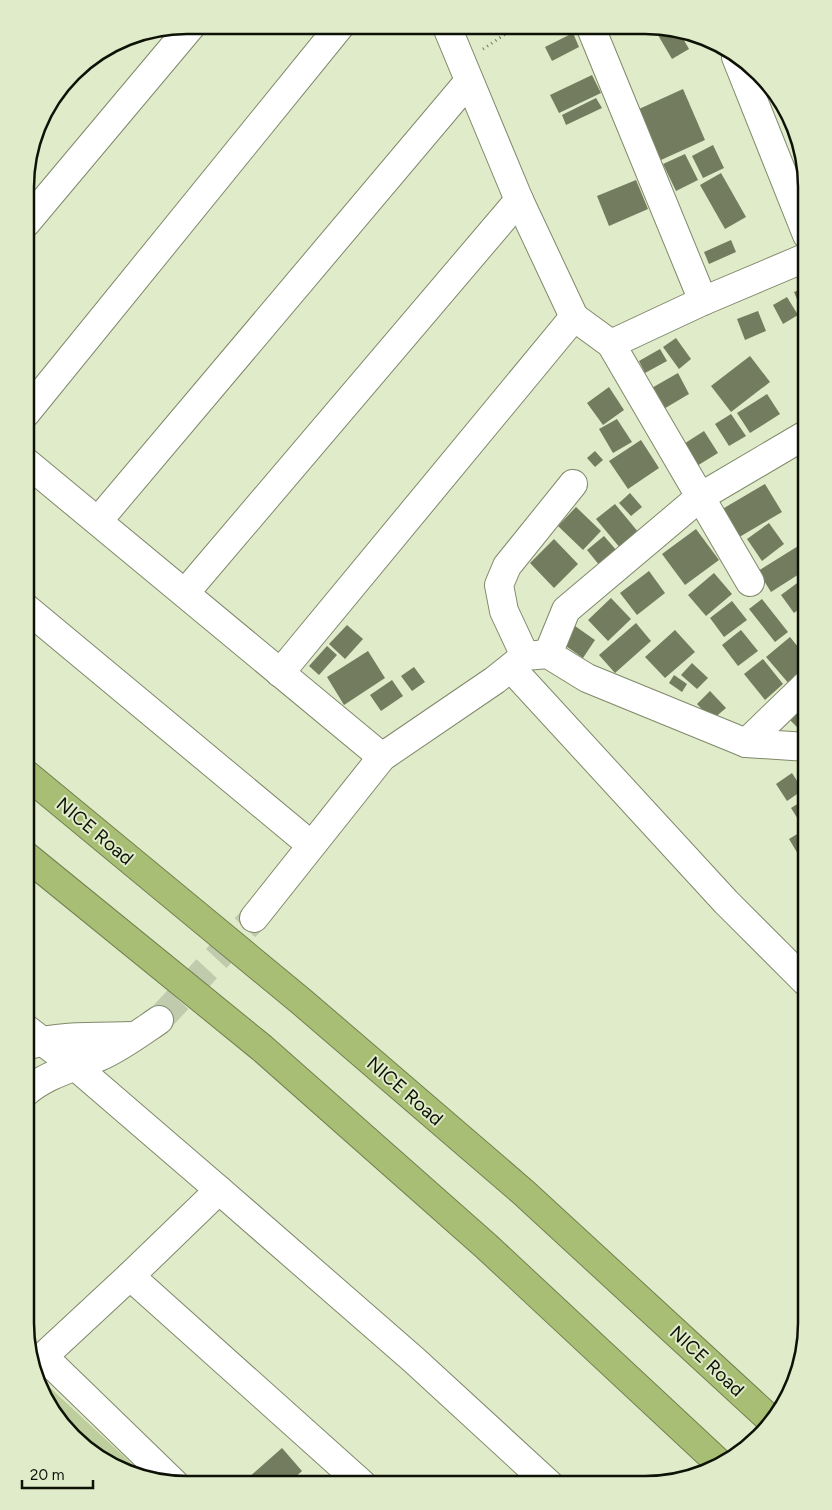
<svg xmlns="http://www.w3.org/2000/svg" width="832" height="1510" viewBox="0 0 832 1510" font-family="Figtree,sans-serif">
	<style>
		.green { fill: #bece9d }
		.building { fill: #737c5e }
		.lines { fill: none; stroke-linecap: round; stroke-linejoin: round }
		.minor-tunnel { stroke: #c0caad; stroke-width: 28; stroke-dasharray: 28 14; stroke-linecap: butt }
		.minor-casing { stroke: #7f896a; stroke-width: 30 }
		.highway-casing { stroke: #72814e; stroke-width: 30 }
		.path { stroke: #727963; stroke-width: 3; stroke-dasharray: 1 4; stroke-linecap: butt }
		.minor { stroke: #fff; stroke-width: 28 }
		.highway { stroke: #a8be74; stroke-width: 28 }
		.labels { text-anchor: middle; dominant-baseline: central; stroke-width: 4; stroke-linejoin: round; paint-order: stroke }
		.street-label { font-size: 19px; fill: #0e1106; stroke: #e0ebca }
		.rim { fill: none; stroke: #0e1106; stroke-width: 2.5 }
	</style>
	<rect width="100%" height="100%" fill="#e0ebca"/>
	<polygon class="green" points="45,1383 143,1474 88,1451 52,1413 40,1388"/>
	<g class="building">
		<polygon points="658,28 677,28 689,49 672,59 655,30"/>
		<polygon points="573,33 579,47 552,61 545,47"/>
		<polygon points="592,75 601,93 559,113 550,95"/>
		<polygon points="683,89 705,140 661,160 639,109"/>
		<polygon points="596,98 602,108 566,125 562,115"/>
		<polygon points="785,117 798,134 800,145 800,146"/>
		<polygon points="713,145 724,168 703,178 692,156"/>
		<polygon points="685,154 698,180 676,191 663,164"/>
		<polygon points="721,173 746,217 725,229 700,185"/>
		<polygon points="636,180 648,209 609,226 597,196"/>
		<polygon points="731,240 736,252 709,264 704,252"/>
		<polygon points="807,287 807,317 805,318 794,292"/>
		<polygon points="787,297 798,315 783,324 773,305"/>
		<polygon points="758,311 766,331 745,340 737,319"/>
		<polygon points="676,338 691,359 679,369 663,347"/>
		<polygon points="660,349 667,361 645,373 639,361"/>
		<polygon points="750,356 770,382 731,412 711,386"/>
		<polygon points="678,373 689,394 662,410 650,389"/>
		<polygon points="609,387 624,410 603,425 587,403"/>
		<polygon points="767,394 780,414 750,433 737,413"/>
		<polygon points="731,414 746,436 729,446 715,424"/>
		<polygon points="617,419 632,442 613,453 599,429"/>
		<polygon points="704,431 718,453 692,469 679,447"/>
		<polygon points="641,440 659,468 628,489 609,461"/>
		<polygon points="595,451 603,460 595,467 587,458"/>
		<polygon points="765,484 782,512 736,539 719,511"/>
		<polygon points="630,493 642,507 631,516 619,503"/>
		<polygon points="615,504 639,533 621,549 596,519"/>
		<polygon points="576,507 601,531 583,550 558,526"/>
		<polygon points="769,523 784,544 762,561 747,539"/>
		<polygon points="696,529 719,560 685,585 662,554"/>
		<polygon points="604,536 617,551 600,566 587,550"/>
		<polygon points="554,539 578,564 554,588 530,563"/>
		<polygon points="803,543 807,550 807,569 771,592 758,571"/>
		<polygon points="649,571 665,593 637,615 620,593"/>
		<polygon points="714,573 732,594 706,616 688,595"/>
		<polygon points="804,578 807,581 807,603 794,613 781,595"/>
		<polygon points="611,598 631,619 608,641 588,620"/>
		<polygon points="762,599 788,632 775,642 749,609"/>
		<polygon points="732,601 747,620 724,637 710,618"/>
		<polygon points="636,623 651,641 615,673 599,655"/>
		<polygon points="347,625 363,639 345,659 329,644"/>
		<polygon points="575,626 595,640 583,658 563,644"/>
		<polygon points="675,630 695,652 665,678 645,657"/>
		<polygon points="741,630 758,651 738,666 722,645"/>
		<polygon points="807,634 807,651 798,642"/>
		<polygon points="790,637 807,658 807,671 790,685 766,657"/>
		<polygon points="327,646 337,655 319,675 309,666"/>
		<polygon points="368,651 385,678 344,705 327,677"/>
		<polygon points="763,659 783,684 765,700 744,674"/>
		<polygon points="692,663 708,678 697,689 681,675"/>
		<polygon points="414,667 425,682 412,691 401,676"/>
		<polygon points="674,675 687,684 682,692 669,683"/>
		<polygon points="392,680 403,696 381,711 370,695"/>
		<polygon points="710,691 726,708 712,720 697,704"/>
		<polygon points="807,702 807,727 802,732 782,712"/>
		<polygon points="792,773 803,790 787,801 776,784"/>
		<polygon points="807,798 807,824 803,827 791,808"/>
		<polygon points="807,828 807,855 801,859 789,839"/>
		<polygon points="282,1448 302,1471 288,1484 253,1484 248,1478"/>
	</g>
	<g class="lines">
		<polyline class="minor-tunnel" points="159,1020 254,918"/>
		<g class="minor-casing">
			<g id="minor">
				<polyline points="447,27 519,200 574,317"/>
				<polyline points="591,28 703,301"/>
				<polyline points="736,57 807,235"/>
				<polyline points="26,223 192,25"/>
				<polyline points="611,344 750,582"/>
				<polyline points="26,413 340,26"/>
				<polyline points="26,462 382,757"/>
				<polyline points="98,521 469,81"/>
				<polyline points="185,593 519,200"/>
				<polyline points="26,608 311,845"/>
				<polyline points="548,654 566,610 700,497 807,434"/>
				<polyline points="525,656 504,611 499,585 507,566 573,484"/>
				<polyline points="511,668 726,902 807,983"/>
				<polyline points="280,673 574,317 611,344 703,301 807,257"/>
				<polyline points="746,743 807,684"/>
				<polyline points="254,918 382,757 495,680 525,656 548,654 587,678 746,743 807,747"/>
				<polyline points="25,1028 75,1066 219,1190 414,1360 550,1485"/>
				<path d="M33,1044C55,1035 107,1037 132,1036"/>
				<path d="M25,1093C46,1074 74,1068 99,1057C120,1048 140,1033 159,1020"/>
				<polyline points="130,1276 362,1484"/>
				<polyline points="44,1357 175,1484"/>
				<polyline points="32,1367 130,1276 219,1190"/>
			</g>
		</g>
		<g class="highway-casing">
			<g id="highway">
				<polyline points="26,774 302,1002 523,1192 773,1422"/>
				<polyline points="26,856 262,1048 486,1246 720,1464"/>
			</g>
		</g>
		<polyline class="path" points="483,49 516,27"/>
		<use href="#minor" class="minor"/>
		<use href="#highway" class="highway"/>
	</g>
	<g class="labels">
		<g class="street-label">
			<text transform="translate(95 831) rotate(40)">NICE Road</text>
			<text transform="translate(405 1091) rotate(41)">NICE Road</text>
			<text transform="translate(707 1361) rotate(43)">NICE Road</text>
		</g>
	</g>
	<path d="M0 0H832V1510H0ZM187 34H645A153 153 0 0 1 798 187V1323A153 153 0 0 1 645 1476H187A153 153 0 0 1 34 1323V187A153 153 0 0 1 187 34Z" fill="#e0ebca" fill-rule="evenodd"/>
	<path class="rim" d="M187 34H645A153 153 0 0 1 798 187V1323A153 153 0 0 1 645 1476H187A153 153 0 0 1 34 1323V187A153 153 0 0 1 187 34Z"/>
	<path d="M22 1480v8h71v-8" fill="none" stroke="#0e1106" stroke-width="2.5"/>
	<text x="30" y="1480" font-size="15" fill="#0e1106" stroke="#e0ebca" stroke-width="4" paint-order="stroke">20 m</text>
</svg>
